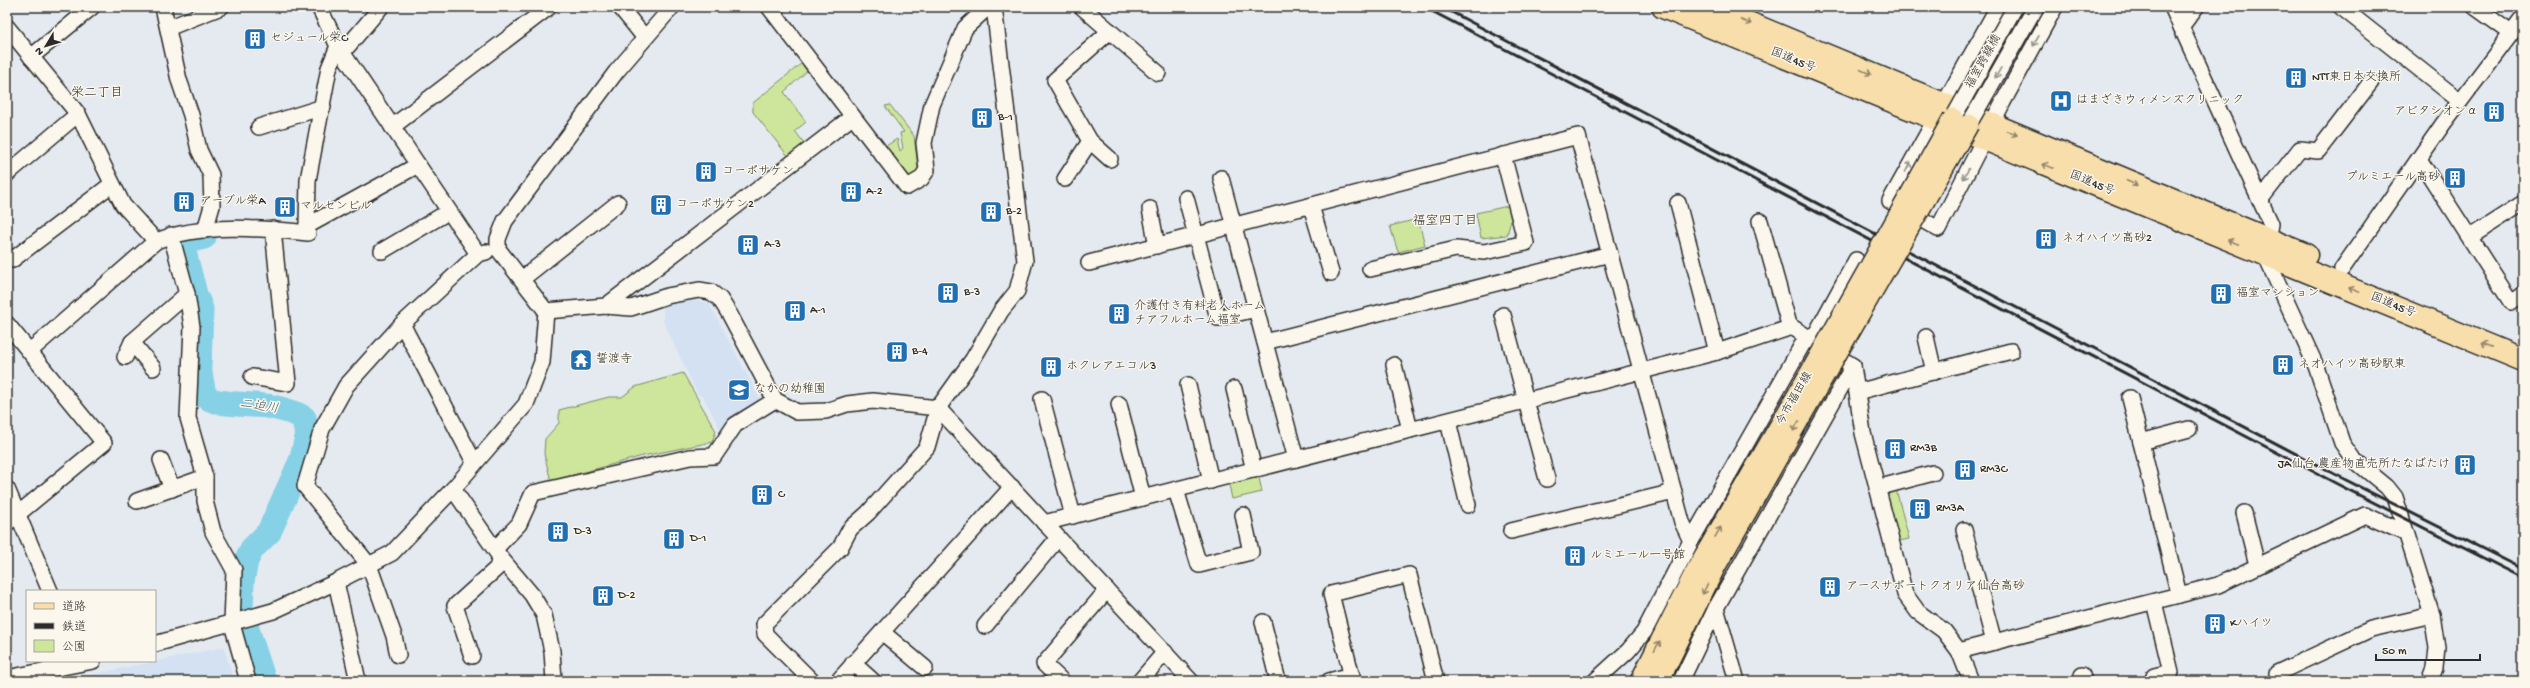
<svg xmlns="http://www.w3.org/2000/svg" width="2530" height="688" viewBox="0 0 2530 688" font-family="'Gochi Hand','Klee One',sans-serif">
	<style>
		.built { fill: #d4e1f2 }
		.green { fill: #cde69c; stroke: #7c8864 }
		.lines { fill: none; stroke-linecap: round; stroke-linejoin: round }
		.river { stroke: #86d1e6; stroke-width: 25 }
		.minor-casing { stroke: #2b2b2b; stroke-width: 18 }
		.major-casing { stroke: #2b2b2b; stroke-width: 22 }
		.highway-casing { stroke: #2b2b2b; stroke-width: 25 }
		.minor { stroke: #fbf7ec; stroke-width: 15 }
		.major { stroke: #f8deab; stroke-width: 19 }
		.highway { stroke: #f8deab; stroke-width: 22 }
		.rail { stroke: #2b2b2b; stroke-width: 3 }
		.minor-bridge-casing { stroke: #2b2b2b; stroke-width: 18; stroke-linecap: butt }
		.major-bridge-casing { stroke: #2b2b2b; stroke-width: 22; stroke-linecap: butt }
		.minor-bridge { stroke: #fbf7ec; stroke-width: 15 }
		.major-bridge { stroke: #f8deab; stroke-width: 19 }
		.oneway { stroke: #92846b }
		.oneway2 { stroke: #93918c }
		.labels { text-anchor: middle; dominant-baseline: central; stroke-width: 3; stroke-linejoin: round; paint-order: stroke }
		.poi-label { font-size: 12px; fill: #2b2b2b; stroke: #fbf7ec; text-anchor: start }
		.street-label { font-size: 12px; fill: #2b2b2b; stroke: #fbf7ec }
		.neighbourhood-label { font-size: 13px; fill: #2b2b2b; stroke: #fbf7ec }
		.water-label { font-size: 13px; font-style: italic; fill: #465d63; stroke: #fbf7ec }
	</style>
	<rect width="100%" height="100%" fill="#e4eaf0"/>
	<filter id="ink" filterUnits="userSpaceOnUse"><feTurbulence type="fractalNoise" baseFrequency=".025" numOctaves="2"/><feDisplacementMap in="SourceGraphic" scale="8" xChannelSelector="R" yChannelSelector="G"/><feConvolveMatrix kernelMatrix="1 2 1 2 8 2 1 2 1" color-interpolation-filters="sRGB"/></filter>
	<g filter="url(#ink)">
		<g class="built">
			<polygon points="689,299 709,303 761,401 734,415 721,431 703,396 698,395 663,321 663,305"/>
			<polygon points="224,647 234,681 61,681"/>
		</g>
		<g class="green">
			<polygon points="802,63 807,71 784,92 806,122 795,131 807,147 792,161 753,112 753,103"/>
			<polygon points="890,105 914,136 919,175 909,181 881,149 897,139 900,151 903,148 900,133 904,132 885,106"/>
			<polygon points="1508,206 1511,220 1507,235 1481,238 1476,213"/>
			<polygon points="1418,219 1425,245 1398,252 1390,226"/>
			<polygon points="683,373 716,431 712,442 643,456 551,481 544,454 545,439 559,423 559,410 609,397 622,397 635,387"/>
			<polygon points="1258,473 1262,492 1232,499 1228,480"/>
			<polygon points="1896,489 1909,539 1894,542 1884,501 1889,492"/>
		</g>
		<g class="lines">
			<path class="river" d="M204,237L187,241L183,248L195,294L201,309L199,367L204,395C214,407 257,403 272,407C282,409 296,413 304,418L307,437L301,461L269,532L252,549L246,561L242,582L241,611L264,681"/>
			<g class="minor-casing">
				<g id="minor">
					<polyline points="163,7 179,80 191,115 199,150 211,175 212,206 205,230"/>
					<polyline points="319,7 338,46 478,254 486,252"/>
					<polyline points="620,7 645,38"/>
					<polyline points="769,7 907,187 921,179 927,170 924,143 932,105 965,28 988,7"/>
					<polyline points="1082,7 1158,73"/>
					<polyline points="1998,7 1890,201 1938,229 2003,102 2055,7"/>
					<polyline points="2172,7 2271,224 2265,255 2316,366 2342,443 2353,459 2387,487 2395,497 2432,615 2437,648 2435,668 2430,681"/>
					<polyline points="2341,7 2460,101"/>
					<polyline points="2475,7 2511,33"/>
					<path d="M7,27L78,114L123,205L156,241C203,223 259,228 308,233L307,226L418,165"/>
					<polyline points="2181,27 2196,7"/>
					<polyline points="168,28 221,7"/>
					<polyline points="343,52 381,7"/>
					<polyline points="31,57 92,7"/>
					<polyline points="259,127 323,107"/>
					<polyline points="392,127 549,7"/>
					<polyline points="1110,159 1090,141 1055,80 1110,31"/>
					<polyline points="2419,159 2511,302 2523,294"/>
					<polyline points="7,174 78,114"/>
					<polyline points="1221,178 1296,459"/>
					<polyline points="1065,179 1090,141"/>
					<polyline points="1186,198 1218,318 1256,309"/>
					<polyline points="2260,200 2300,149 2318,151 2371,82"/>
					<polyline points="1678,203 1717,352"/>
					<polyline points="1311,206 1331,273"/>
					<polyline points="1150,209 1157,246"/>
					<polyline points="1760,221 1790,328"/>
					<polyline points="307,226 308,180 329,68 338,46"/>
					<polyline points="171,235 187,294 192,327 188,418 205,477 205,501 213,532 234,570 232,624 248,681"/>
					<polyline points="2470,237 2523,203"/>
					<polyline points="382,251 448,212"/>
					<polyline points="12,260 112,184"/>
					<polyline points="1089,263 1578,136 1682,522 1691,541"/>
					<polyline points="1370,269 1456,249 1484,252 1526,243 1503,155"/>
					<polyline points="2342,269 2443,124 2523,18"/>
					<polyline points="522,279 618,203"/>
					<polyline points="606,306 852,117"/>
					<polyline points="546,311 606,306 631,308 667,296 699,290 711,292 720,299 730,315 775,400 797,412 826,411 847,404 873,401 938,408 1191,681"/>
					<polyline points="1503,315 1547,479"/>
					<polyline points="7,324 104,443 7,523"/>
					<polyline points="402,324 474,462"/>
					<polyline points="1926,337 1934,372"/>
					<polyline points="1812,341 1856,260"/>
					<polyline points="132,342 153,368"/>
					<polyline points="1265,342 1610,254"/>
					<polyline points="30,351 156,241"/>
					<polyline points="125,357 132,342 187,294"/>
					<polyline points="1394,365 1410,430"/>
					<polyline points="252,377 288,383 273,229"/>
					<polyline points="1188,385 1211,481"/>
					<polyline points="1234,389 1254,470"/>
					<polyline points="1857,392 2011,351"/>
					<polyline points="2130,398 2179,595"/>
					<polyline points="1042,399 1073,516"/>
					<polyline points="1119,404 1143,498"/>
					<polyline points="1448,421 1468,505"/>
					<polyline points="2141,442 2189,429"/>
					<polyline points="161,460 172,489"/>
					<polyline points="1877,488 1933,473"/>
					<polyline points="7,489 50,591"/>
					<polyline points="453,489 500,557 532,595 544,615 552,651 554,681"/>
					<polyline points="1176,490 1199,565 1251,552 1243,515"/>
					<polyline points="137,501 205,477"/>
					<polyline points="2244,513 2257,565"/>
					<polyline points="1044,523 1717,352 1792,327 1853,366 1863,433 1905,594 1918,612 1944,631 1959,651 1971,681"/>
					<polyline points="1964,530 1994,642"/>
					<polyline points="1511,531 1674,492"/>
					<polyline points="495,549 519,524 533,493 690,457 714,456 735,425 775,400"/>
					<polyline points="336,582 358,681"/>
					<polyline points="2154,602 2171,672 2154,676"/>
					<polyline points="1716,608 1737,681"/>
					<polyline points="1263,622 1278,681"/>
					<polyline points="985,626 1058,538"/>
					<polyline points="882,632 925,668"/>
					<polyline points="155,644 273,611 336,582 392,553 453,489 526,404 542,362 546,311 498,249 498,239 505,221 616,72 672,7"/>
					<polyline points="1959,651 2218,585 2365,515 2405,533"/>
					<polyline points="398,655 394,636 369,565 305,486 322,429 346,386 402,324 478,254"/>
					<polyline points="472,656 455,606 497,568 500,557"/>
					<polyline points="853,663 873,681"/>
					<polyline points="2277,673 2371,629 2432,615"/>
					<polyline points="2082,675 2084,681"/>
					<polyline points="7,678 93,661"/>
					<polyline points="812,681 765,634 764,624 840,548 850,529 868,513 927,447 938,408 973,359 1001,311 1017,291 1025,261 994,7"/>
					<polyline points="838,681 1012,487"/>
					<polyline points="1062,681 1044,664 1107,590"/>
					<polyline points="1140,681 1165,652"/>
					<polyline points="1329,681 1352,675"/>
					<polyline points="1353,681 1331,594 1409,575 1436,681"/>
					<polyline points="1595,681 1628,651 1644,632 1691,541 1806,338"/>
					<polyline points="1681,681 1716,608 1853,366"/>
				</g>
			</g>
			<g class="major-casing">
				<g id="major">
					<polyline points="1640,681 1697,568 1803,385"/>
					<polyline points="1659,681 1716,566 1815,392"/>
				</g>
			</g>
			<g class="highway-casing">
				<g id="highway">
					<polyline points="1663,7 2523,360"/>
					<polyline points="1710,7 2306,255"/>
				</g>
			</g>
			<use href="#minor" class="minor"/>
			<use href="#major" class="major"/>
			<use href="#highway" class="highway"/>
			<g class="rail">
				<polyline points="1424,7 2341,486 2523,578"/>
				<polyline points="1442,7 2344,479 2523,569"/>
			</g>
			<g class="minor-bridge-casing">
				<g id="minor-bridge">
					<polyline points="1953,118 2015,7"/>
					<polyline points="1969,124 2031,15"/>
				</g>
			</g>
			<g class="major-bridge-casing">
				<g id="major-bridge">
					<polyline points="1803,385 1953,118"/>
					<polyline points="1815,392 1969,124"/>
				</g>
			</g>
			<use href="#minor-bridge" class="minor-bridge"/>
			<use href="#major-bridge" class="major-bridge"/>
		</g>
		<defs><path id="oneway-shaft" d="M-6 0H5M1.5-3L5.5 0L1.5 3" fill="none" stroke-width="1.6" stroke-linecap="round" stroke-linejoin="round"/></defs>
		<g class="oneway">
			<use href="#oneway-shaft" transform="translate(1746 22) rotate(23)"/>
			<use href="#oneway-shaft" transform="translate(1866 72) rotate(23)"/>
			<use href="#oneway-shaft" transform="translate(2012 133) rotate(23)"/>
			<use href="#oneway-shaft" transform="translate(2048 166) rotate(-158)"/>
			<use href="#oneway-shaft" transform="translate(2132 183) rotate(23)"/>
			<use href="#oneway-shaft" transform="translate(2233 242) rotate(-158)"/>
			<use href="#oneway-shaft" transform="translate(2354 290) rotate(-158)"/>
			<use href="#oneway-shaft" transform="translate(2487 345) rotate(-158)"/>
			<use href="#oneway-shaft" transform="translate(1796 426) rotate(120)"/>
			<use href="#oneway-shaft" transform="translate(1718 532) rotate(-60)"/>
			<use href="#oneway-shaft" transform="translate(1705 589) rotate(116)"/>
			<use href="#oneway-shaft" transform="translate(1657 646) rotate(-62)"/>
		</g>
		<g class="oneway2">
			<use href="#oneway-shaft" transform="translate(2036 41) rotate(119)"/>
			<use href="#oneway-shaft" transform="translate(1998 73) rotate(120)"/>
			<use href="#oneway-shaft" transform="translate(1908 167) rotate(-62)"/>
			<use href="#oneway-shaft" transform="translate(1966 174) rotate(117)"/>
		</g>
	</g>
	<defs>
		<g id="building-square" transform="scale(1.15)"><rect x="-9" y="-9" width="18" height="18" rx="4" fill="#1f6fb2" stroke="#fbf7ec"/><path d="M-4-6H4V6H1V3H-1V6H-4ZM-2.5-4.3h1.7v1.8h-1.7ZM.8-4.3h1.7v1.8H.8ZM-2.5-1h1.7V.8h-1.7ZM.8-1h1.7V.8H.8Z" fill="#fff"/></g>
		<g id="hospital-square" transform="scale(1.15)"><rect x="-9" y="-9" width="18" height="18" rx="4" fill="#1f6fb2" stroke="#fbf7ec"/><path d="M-5-5h3v3.5h4V-5h3V5h-3V1.5h-4V5h-3Z" fill="#fff"/></g>
		<g id="temple-square" transform="scale(1.15)"><rect x="-9" y="-9" width="18" height="18" rx="4" fill="#1f6fb2" stroke="#fbf7ec"/><path d="M0-6L5-2H3V0L6.5 2.5H4V6H1.5V3h-3V6H-4V2.5H-6.5L-3 0V-2H-5Z" fill="#fff"/></g>
		<g id="school-square" transform="scale(1.15)"><rect x="-9" y="-9" width="18" height="18" rx="4" fill="#1f6fb2" stroke="#fbf7ec"/><path d="M0-5L7-2L0 1L-7-2ZM-4 1L0 2.5L4 1V4Q0 6-4 4Z" fill="#fff"/></g>
	</defs>
	<g fill-rule="evenodd">
		<use href="#building-square" x="255" y="39"/>
		<use href="#building-square" x="2296" y="78"/>
		<use href="#hospital-square" x="2061" y="101"/>
		<use href="#building-square" x="2494" y="112"/>
		<use href="#building-square" x="982" y="118"/>
		<use href="#building-square" x="706" y="172"/>
		<use href="#building-square" x="2455" y="178"/>
		<use href="#building-square" x="851" y="192"/>
		<use href="#building-square" x="184" y="202"/>
		<use href="#building-square" x="661" y="205"/>
		<use href="#building-square" x="285" y="207"/>
		<use href="#building-square" x="991" y="212"/>
		<use href="#building-square" x="2046" y="239"/>
		<use href="#building-square" x="748" y="245"/>
		<use href="#building-square" x="948" y="293"/>
		<use href="#building-square" x="2221" y="294"/>
		<use href="#building-square" x="795" y="311"/>
		<use href="#building-square" x="1119" y="314"/>
		<use href="#building-square" x="897" y="352"/>
		<use href="#temple-square" x="581" y="360"/>
		<use href="#building-square" x="2283" y="365"/>
		<use href="#building-square" x="1051" y="367"/>
		<use href="#school-square" x="739" y="390"/>
		<use href="#building-square" x="1895" y="449"/>
		<use href="#building-square" x="2465" y="465"/>
		<use href="#building-square" x="1965" y="470"/>
		<use href="#building-square" x="762" y="495"/>
		<use href="#building-square" x="1920" y="509"/>
		<use href="#building-square" x="558" y="532"/>
		<use href="#building-square" x="674" y="539"/>
		<use href="#building-square" x="1575" y="556"/>
		<use href="#building-square" x="1830" y="587"/>
		<use href="#building-square" x="603" y="596"/>
		<use href="#building-square" x="2215" y="624"/>
	</g>
	<g class="labels">
		<g class="poi-label">
			<text x="270" y="39">セジュール栄C</text>
			<text x="2312" y="78">NTT東日本交換所</text>
			<text x="2076" y="101">はまざきウィメンズクリニック</text>
			<text x="2478" y="112" text-anchor="end">アビタシオンα</text>
			<text x="998" y="118">B-1</text>
			<text x="722" y="172">コーポサケン</text>
			<text x="2440" y="178" text-anchor="end">プルミエール高砂</text>
			<text x="866" y="192">A-2</text>
			<text x="200" y="202">アーブル栄A</text>
			<text x="676" y="205">コーポサケン2</text>
			<text x="300" y="207">マルセンビル</text>
			<text x="1006" y="212">B-2</text>
			<text x="2062" y="239">ネオハイツ高砂2</text>
			<text x="764" y="245">A-3</text>
			<text x="964" y="293">B-3</text>
			<text x="2236" y="294">福室マンション</text>
			<text x="1134" y="307">介護付き有料老人ホーム<tspan x="1134" dy="14">チアフルホーム福室</tspan></text>
			<text x="810" y="311">A-1</text>
			<text x="912" y="352">B-4</text>
			<text x="596" y="360">誓渡寺</text>
			<text x="2298" y="365">ネオハイツ高砂駅東</text>
			<text x="1066" y="367">ホクレアエコル3</text>
			<text x="754" y="390">なかの幼稚園</text>
			<text x="1910" y="449">RM3B</text>
			<text x="2450" y="465" text-anchor="end">JA仙台 農産物直売所たなばたけ</text>
			<text x="1980" y="470">RM3C</text>
			<text x="778" y="495">C</text>
			<text x="1936" y="509">RM3A</text>
			<text x="574" y="532">D-3</text>
			<text x="690" y="539">D-1</text>
			<text x="1590" y="556">ルミエール一号館</text>
			<text x="1846" y="587">アースサポートクオリア仙台高砂</text>
			<text x="618" y="596">D-2</text>
			<text x="2230" y="624">Kハイツ</text>
		</g>
		<g class="street-label">
			<text transform="translate(1793 61) rotate(22)">国道45号</text>
			<text transform="translate(1984 62) rotate(-61)">福室跨線橋</text>
			<text transform="translate(2092 184) rotate(22)">国道45号</text>
			<text transform="translate(2393 306) rotate(22)">国道45号</text>
			<text transform="translate(1795 399) rotate(-60)">今市福田線</text>
		</g>
		<g class="neighbourhood-label">
			<text x="97" y="93">栄二丁目</text>
			<text x="1445" y="221">福室四丁目</text>
		</g>
		<g class="water-label">
			<text transform="translate(259 407) rotate(8)">二迫川</text>
		</g>
	</g>
	<rect width="2530" height="688" fill="none" stroke="#fbf7ec" stroke-width="24"/>
	<rect x="12" y="12" width="2506" height="664" fill="none" stroke="#2b2b2b" stroke-width="1.5" filter="url(#ink)"/>
	<rect x="26" y="590" width="130" height="72" fill="#fbf7ec" stroke="#a8a59f"/>
	<rect x="34" y="603" width="20" height="6" fill="#f8deab" stroke="#a8a59f"/>
	<text x="62" y="610" font-size="12" fill="#2b2b2b">道路</text>
	<rect x="34" y="623" width="20" height="6" fill="#2b2b2b" stroke="#a8a59f"/>
	<text x="62" y="630" font-size="12" fill="#2b2b2b">鉄道</text>
	<rect x="34" y="640" width="20" height="12" fill="#cde69c" stroke="#a8a59f"/>
	<text x="62" y="650" font-size="12" fill="#2b2b2b">公園</text>
	<g transform="translate(46 46) rotate(232)" stroke="#fbf7ec" stroke-width="3" paint-order="stroke">
	<path d="M0-3L7 15L0 10L-7 15Z" fill="#2b2b2b"/>
	<text y="-6" font-size="11" font-weight="bold" text-anchor="middle" fill="#2b2b2b">N</text>
	</g>
	<path d="M2376 654v6h104v-6" fill="none" stroke="#2b2b2b" stroke-width="2"/>
	<text x="2382" y="654" font-size="12" fill="#2b2b2b" stroke="#fbf7ec" stroke-width="3" paint-order="stroke">50 m</text>
</svg>
